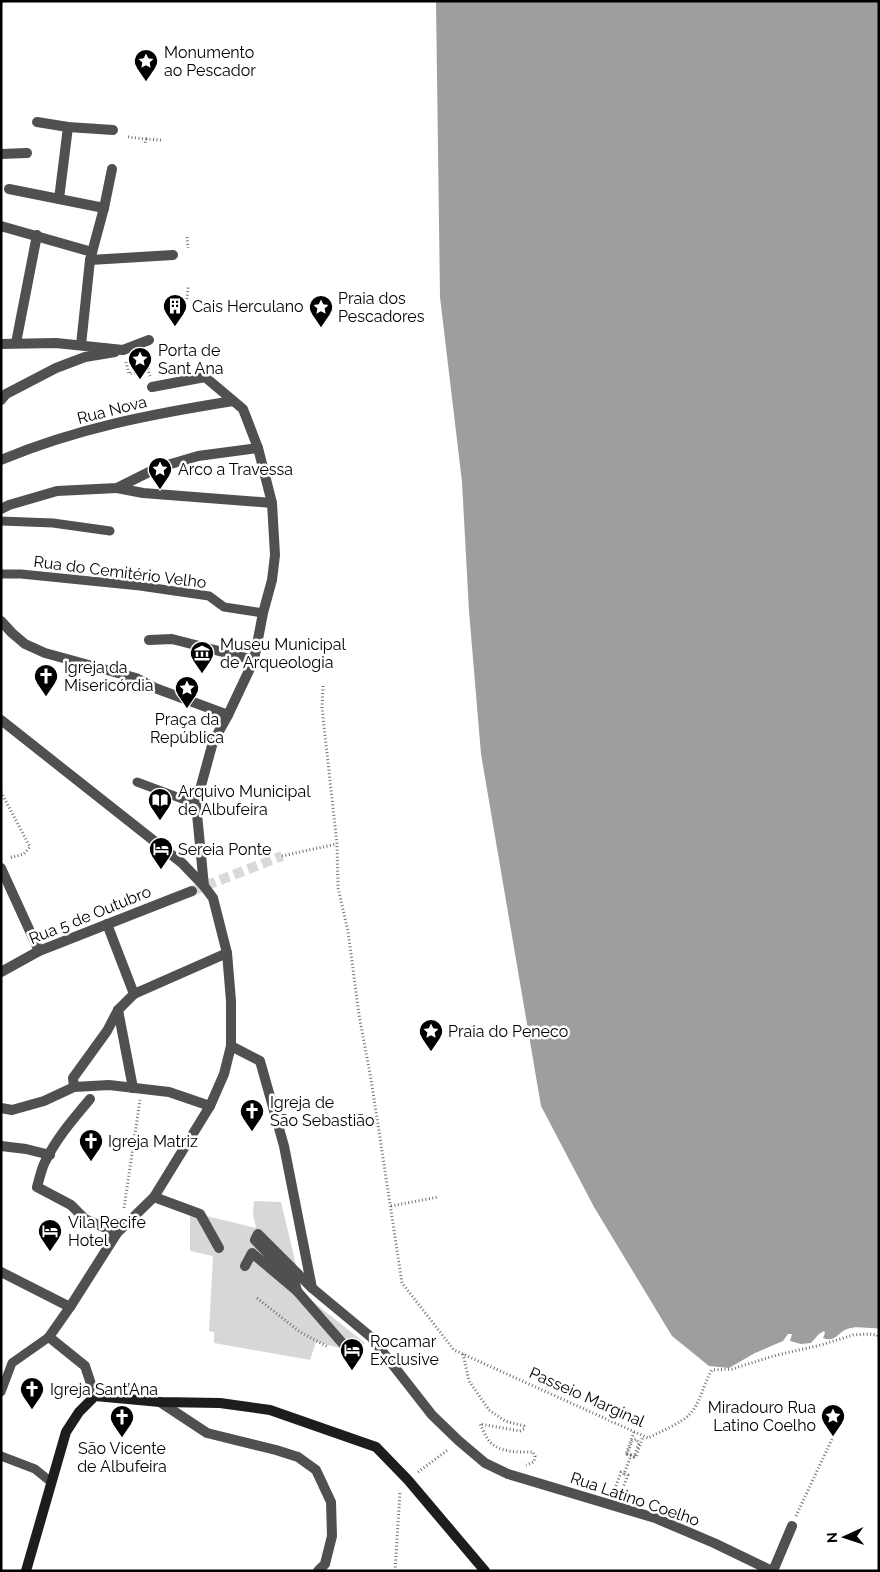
<svg xmlns="http://www.w3.org/2000/svg" width="880" height="1572" viewBox="0 0 880 1572" font-family="Raleway,sans-serif">
	<style>
		.green { fill: #d7d7d7 }
		.water { fill: #9e9e9e }
		.lines { fill: none; stroke-linecap: round; stroke-linejoin: round }
		.street-tunnel { stroke: #d9d9d9; stroke-width: 10; stroke-dasharray: 10 5; stroke-linecap: butt }
		.path { stroke: #727272; stroke-width: 3; stroke-dasharray: 1 2.5; stroke-linecap: butt }
		.lane { stroke: #505050; stroke-width: 9 }
		.street { stroke: #505050; stroke-width: 10 }
		.secondary { stroke: #1d1d1d; stroke-width: 10 }
		.path-bridge { stroke: #727272; stroke-width: 3; stroke-dasharray: 1 2.5; stroke-linecap: butt }
		.labels { text-anchor: middle; dominant-baseline: central; stroke-width: 5; stroke-linejoin: round; paint-order: stroke }
		.poi-label { font-size: 16px; fill: #000; stroke: #fff; text-anchor: start }
		.street-label { font-size: 16px; fill: #000; stroke: #fff }
	</style>
	<rect width="100%" height="100%" fill="#fff"/>
	<polygon class="green" points="254,1201 281,1202 303,1294 365,1343 352,1351 316,1342 310,1360 214,1343 214,1332 209,1331 213,1256 190,1251 190,1212 256,1228 253,1214"/>
	<path class="water" d="M436,1H879V1328C868,1329 857,1325 847,1329C837,1333 835,1343 823,1338L825,1333L824,1331L819,1334L811,1343L801,1344L790,1341L792,1334H788L783,1341L755,1353L729,1368L709,1366L672,1336L594,1207L541,1106L481,754L469,611L462,482L440,297Z"/>
	<g class="lines">
		<polyline class="street-tunnel" points="192,891 282,856"/>
		<g class="path">
			<polyline points="128,137 146,139 145,144"/>
			<polyline points="146,139 161,140"/>
			<polyline points="187,237 188,248"/>
			<polyline points="187,299 188,287"/>
			<polyline points="126,362 129,374 148,369 150,376"/>
			<path d="M323,686L322,708L337,844L338,888L348,931L359,1015L371,1079L402,1283L454,1350L648,1438C658,1433 683,1422 689,1415C701,1403 703,1384 712,1370L732,1369L777,1355L821,1345L853,1335L869,1334L877,1335L879,1339"/>
			<polyline points="1,792 30,847 24,854 9,858"/>
			<polyline points="282,856 337,844"/>
			<polyline points="391,1206 438,1197"/>
			<polyline points="124,1208 140,1100"/>
			<polyline points="257,1298 300,1332 328,1347"/>
			<path d="M463,1354L469,1381L489,1410L505,1421L524,1426V1429L520,1431L480,1424C483,1430 486,1437 490,1442C500,1453 520,1452 533,1452L535,1456L534,1462L526,1465"/>
			<polyline points="634,1432 626,1454 636,1457 643,1436"/>
			<polyline points="418,1472 449,1449"/>
			<polyline points="796,1516 833,1437"/>
			<polyline points="395,1571 400,1492"/>
		</g>
		<g class="lane">
			<polyline points="1,521 53,523 110,531"/>
			<polyline points="1,574 21,574 140,586 209,596 224,607 263,613"/>
			<polyline points="137,782 196,804"/>
			<polyline points="1,1392 12,1363 49,1337"/>
			<polyline points="1,1456 35,1469 51,1482"/>
		</g>
		<g class="street">
			<polyline points="37,122 68,127 113,130"/>
			<polyline points="1,154 27,153"/>
			<polyline points="9,189 104,208"/>
			<polyline points="59,199 68,127"/>
			<polyline points="1,226 92,252"/>
			<polyline points="90,260 173,255"/>
			<polyline points="16,343 37,235"/>
			<polyline points="1,344 56,343 123,350 149,340"/>
			<polyline points="81,345 90,260 104,208 112,169"/>
			<polyline points="152,387 205,377 243,409 258,448 272,503 275,555 272,580 263,613 254,660 228,715 213,742 196,804 204,886"/>
			<polyline points="1,400 6,394 56,368 85,357 115,352"/>
			<path d="M1,460C77,428 152,414 233,401"/>
			<polyline points="117,488 143,493 272,503"/>
			<polyline points="1,509 9,505 57,491 117,488 157,468 198,456 258,448"/>
			<polyline points="1,621 12,633 25,644 45,653 136,678 155,688 228,715"/>
			<polyline points="149,640 172,639 254,660"/>
			<polyline points="1,720 182,863 204,886 213,898 227,953 231,1001 231,1046 224,1074 210,1106 154,1197 117,1233 70,1307 49,1337 85,1366 95,1396"/>
			<polyline points="1,868 39,951"/>
			<polyline points="107,924 134,994 227,953"/>
			<polyline points="1,972 39,951 192,891"/>
			<polyline points="118,1010 133,1088"/>
			<polyline points="231,1046 260,1061 284,1146 312,1288 371,1337 432,1415 459,1441 485,1463 508,1474 655,1518 714,1543 772,1571"/>
			<polyline points="74,1087 73,1078 107,1031 118,1010 134,994"/>
			<path d="M90,1099C73,1119 55,1140 44,1164C41,1171 39,1180 37,1187L71,1205L85,1219L117,1233"/>
			<polyline points="1,1108 12,1110 44,1101 74,1087 109,1085 169,1092 210,1106"/>
			<polyline points="1,1146 26,1149 50,1155"/>
			<polyline points="154,1197 200,1214 219,1248"/>
			<polyline points="245,1266 252,1253 297,1291 294,1280 255,1240 258,1234 312,1288"/>
			<polyline points="1,1272 70,1307"/>
			<polyline points="297,1291 351,1353"/>
			<polyline points="160,1402 207,1433 276,1450 298,1457 316,1470 331,1502 332,1536 325,1564 318,1571"/>
			<polyline points="773,1571 792,1526"/>
		</g>
		<polyline class="secondary" points="26,1571 66,1432 79,1412 95,1396 160,1402 220,1403 270,1410 376,1447 408,1480 485,1571"/>
		<polyline class="path-bridge" points="624,1474 621,1472 613,1494 620,1496 628,1475 624,1474 631,1455 634,1457 639,1443 636,1439 632,1441 627,1454 631,1455"/>
	</g>
	<defs>
		<g id="sight-pin" transform="scale(1.25)"><path d="M0 17L-7.5 6A9.5 9.5 0 1 1 7.5 6Z" fill="#000" stroke="#fff"/><path d="M0-6L1.8-2.2L6-1.7L2.9 1.2L3.7 5.4L0 3.3L-3.7 5.4L-2.9 1.2L-6-1.7L-1.8-2.2Z" fill="#fff"/></g>
		<g id="building-pin" transform="scale(1.25)"><path d="M0 17L-7.5 6A9.5 9.5 0 1 1 7.5 6Z" fill="#000" stroke="#fff"/><path d="M-4-6H4V6H1V3H-1V6H-4ZM-2.5-4.3h1.7v1.8h-1.7ZM.8-4.3h1.7v1.8H.8ZM-2.5-1h1.7V.8h-1.7ZM.8-1h1.7V.8H.8Z" fill="#fff"/></g>
		<g id="museum-pin" transform="scale(1.25)"><path d="M0 17L-7.5 6A9.5 9.5 0 1 1 7.5 6Z" fill="#000" stroke="#fff"/><path d="M0-6L6-3V-2H-6V-3ZM-5-1h2V3h-2ZM-1-1h2V3h-2ZM3-1h2V3H3ZM-6 4H6V6H-6Z" fill="#fff"/></g>
		<g id="church-pin" transform="scale(1.25)"><path d="M0 17L-7.5 6A9.5 9.5 0 1 1 7.5 6Z" fill="#000" stroke="#fff"/><path d="M-1.2-6h2.4v3.5h3.3v2.4h-3.3V6h-2.4V-.1h-3.3v-2.4h3.3Z" fill="#fff"/></g>
		<g id="library-pin" transform="scale(1.25)"><path d="M0 17L-7.5 6A9.5 9.5 0 1 1 7.5 6Z" fill="#000" stroke="#fff"/><path d="M-6-4Q-3-5.5-.7-3.5V5Q-3 3-6 4ZM6-4Q3-5.5 .7-3.5V5Q3 3 6 4Z" fill="#fff"/></g>
		<g id="hotel-pin" transform="scale(1.25)"><path d="M0 17L-7.5 6A9.5 9.5 0 1 1 7.5 6Z" fill="#000" stroke="#fff"/><path d="M-6-4.5h1.5V1H6V5H4.5V3h-9V5H-6ZM-4 0a1.8 1.8 0 1 1 3.6 0ZM.5 0V-2.5h3Q6-2.5 6 0Z" fill="#fff"/></g>
	</defs>
	<g fill-rule="evenodd">
		<use href="#sight-pin" x="146" y="61"/>
		<use href="#building-pin" x="175" y="306"/>
		<use href="#sight-pin" x="321" y="307"/>
		<use href="#sight-pin" x="140" y="359"/>
		<use href="#sight-pin" x="160" y="469"/>
		<use href="#museum-pin" x="202" y="653"/>
		<use href="#church-pin" x="46" y="676"/>
		<use href="#sight-pin" x="187" y="688"/>
		<use href="#library-pin" x="160" y="800"/>
		<use href="#hotel-pin" x="161" y="849"/>
		<use href="#sight-pin" x="431" y="1031"/>
		<use href="#church-pin" x="252" y="1111"/>
		<use href="#church-pin" x="91" y="1141"/>
		<use href="#hotel-pin" x="50" y="1231"/>
		<use href="#hotel-pin" x="352" y="1350"/>
		<use href="#church-pin" x="32" y="1389"/>
		<use href="#sight-pin" x="833" y="1416"/>
		<use href="#church-pin" x="122" y="1417"/>
	</g>
	<g class="labels">
		<g class="poi-label">
			<text x="164" y="52">Monumento<tspan x="164" dy="18">ao Pescador</tspan></text>
			<text x="338" y="298">Praia dos<tspan x="338" dy="18">Pescadores</tspan></text>
			<text x="192" y="306">Cais Herculano</text>
			<text x="158" y="350">Porta de<tspan x="158" dy="18">Sant Ana</tspan></text>
			<text x="178" y="469">Arco a Travessa</text>
			<text x="220" y="644">Museu Municipal<tspan x="220" dy="18">de Arqueologia</tspan></text>
			<text x="64" y="667">Igreja da<tspan x="64" dy="18">Misericórdia</tspan></text>
			<text x="187" y="719" text-anchor="middle">Praça da<tspan x="187" dy="18">República</tspan></text>
			<text x="178" y="791">Arquivo Municipal<tspan x="178" dy="18">de Albufeira</tspan></text>
			<text x="178" y="849">Sereia Ponte</text>
			<text x="448" y="1031">Praia do Peneco</text>
			<text x="270" y="1102">Igreja de<tspan x="270" dy="18">São Sebastião</tspan></text>
			<text x="108" y="1141">Igreja Matriz</text>
			<text x="68" y="1222">Vila Recife<tspan x="68" dy="18">Hotel</tspan></text>
			<text x="370" y="1341">Rocamar<tspan x="370" dy="18">Exclusive</tspan></text>
			<text x="50" y="1389">Igreja Sant’Ana</text>
			<text x="816" y="1407" text-anchor="end">Miradouro Rua<tspan x="816" dy="18">Latino Coelho</tspan></text>
			<text x="122" y="1448" text-anchor="middle">São Vicente<tspan x="122" dy="18">de Albufeira</tspan></text>
		</g>
		<g class="street-label">
			<text transform="translate(112 410) rotate(-14)">Rua Nova</text>
			<text transform="translate(120 572) rotate(7)">Rua do Cemitério Velho</text>
			<text transform="translate(90 915) rotate(-22)">Rua 5 de Outubro</text>
			<text transform="translate(587 1397) rotate(24)">Passeio Marginal</text>
			<text transform="translate(635 1499) rotate(19)">Rua Latino Coelho</text>
		</g>
	</g>
	<rect width="880" height="1572" fill="none" stroke="#000000" stroke-width="5"/>
	<g transform="translate(845 1537) rotate(267)" stroke="#ffffff" stroke-width="4" paint-order="stroke">
	<path d="M0-4L9 19L0 12L-9 19Z" fill="#000000"/>
	<text y="-8" font-size="14" font-weight="bold" text-anchor="middle" fill="#000000">N</text>
	</g>
</svg>
